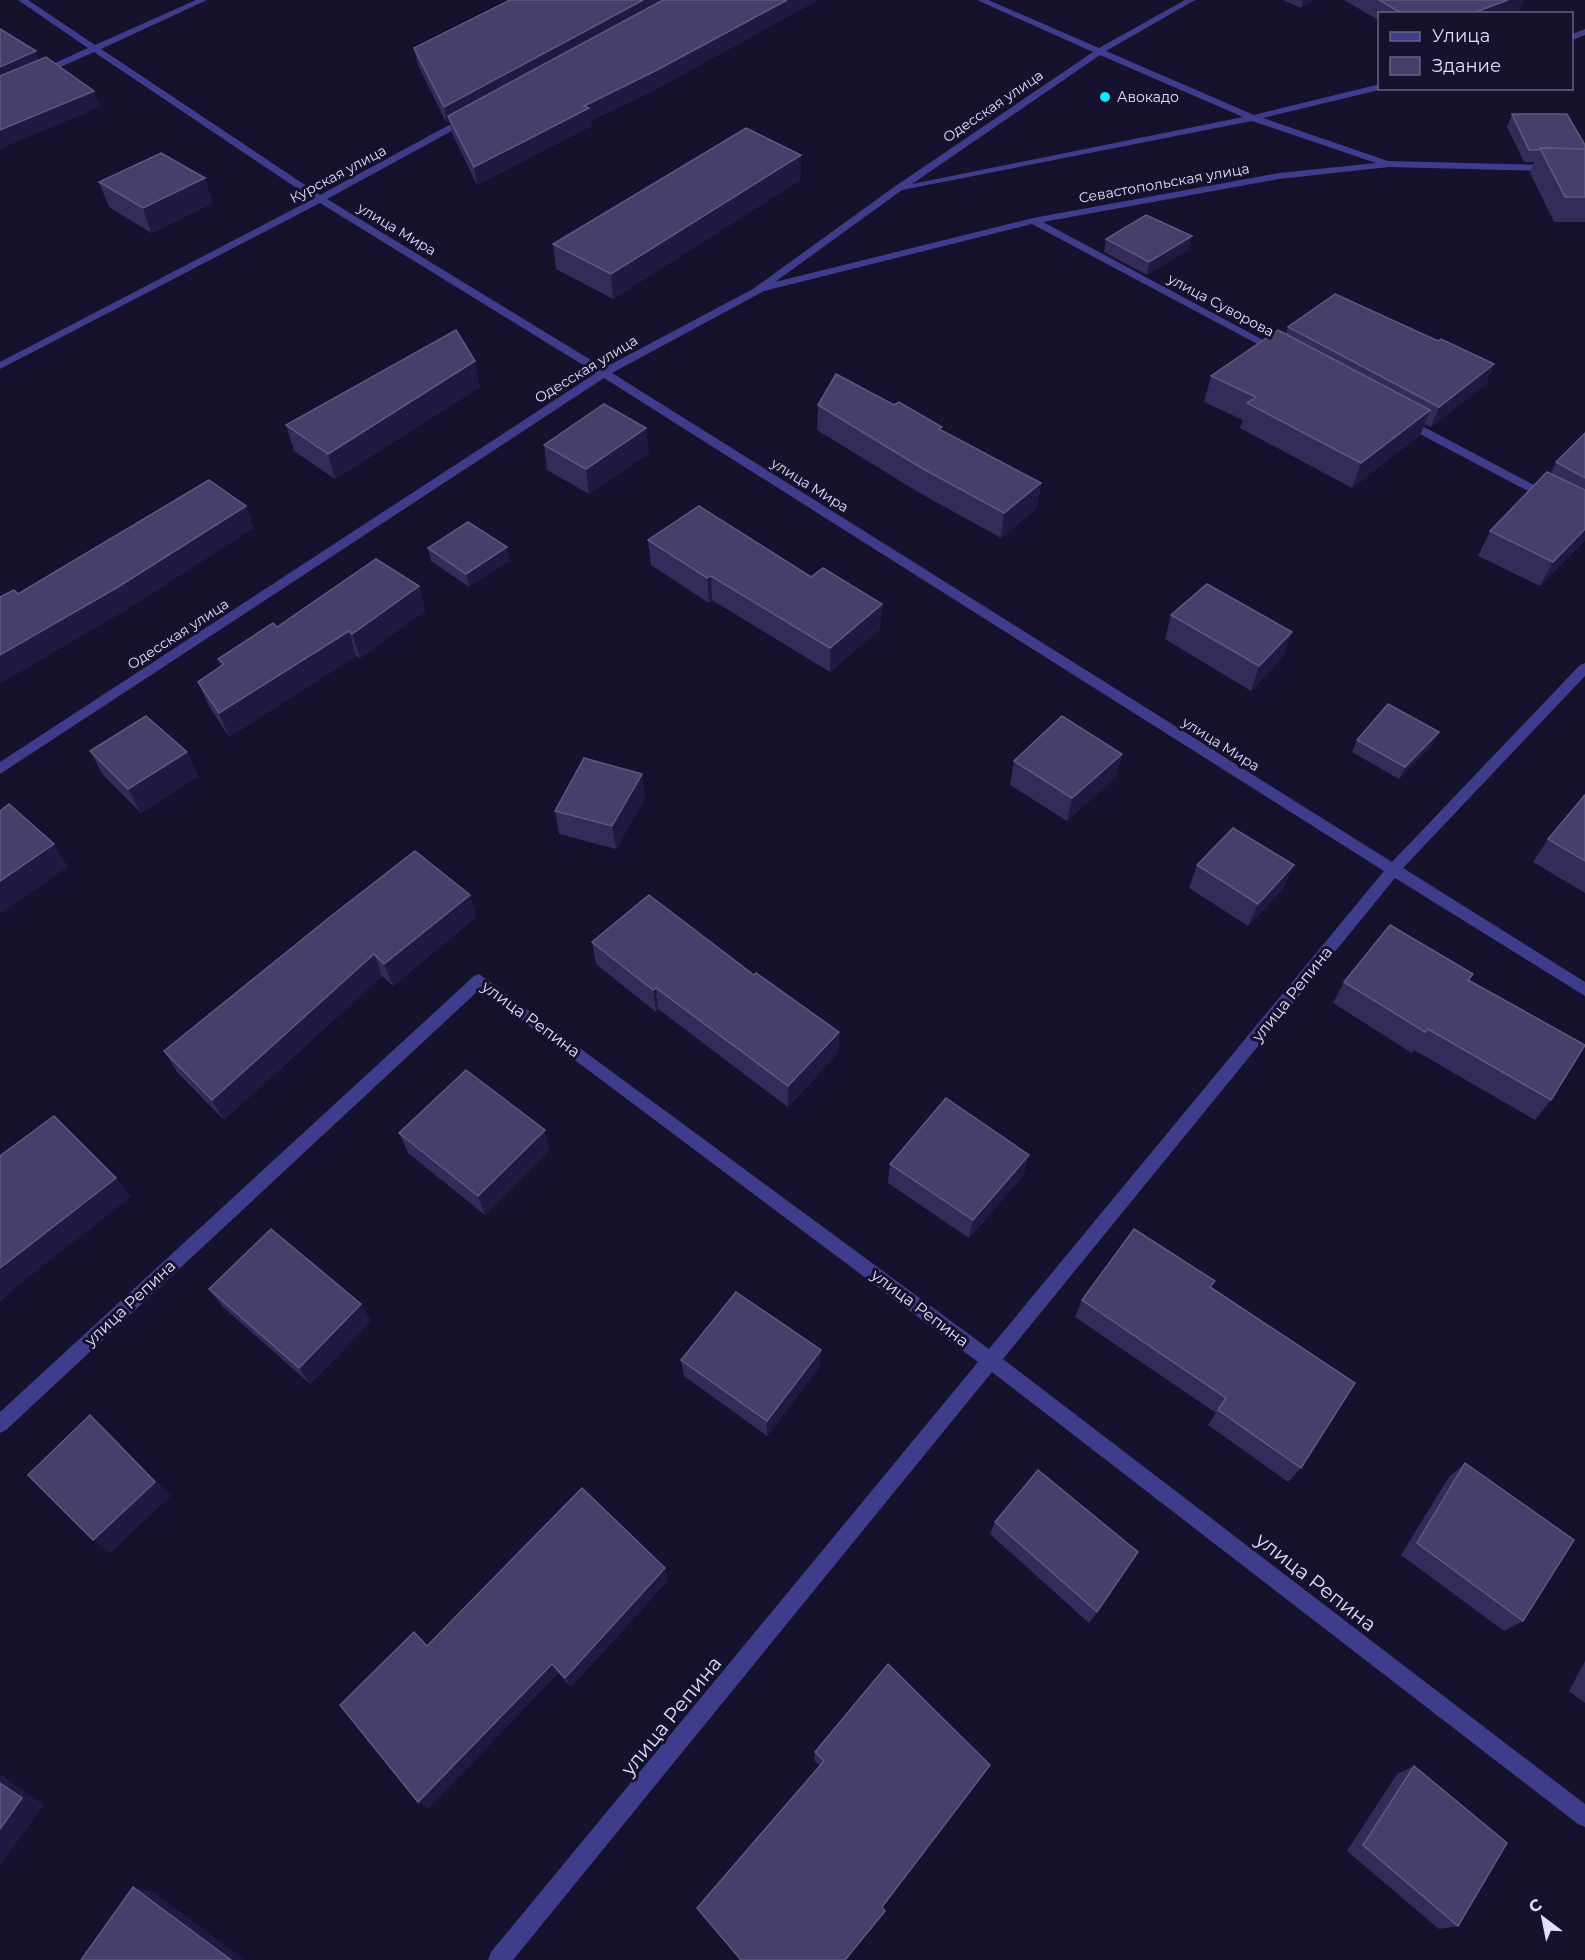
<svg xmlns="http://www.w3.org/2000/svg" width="1585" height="1960" viewBox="0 0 1585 1960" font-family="Montserrat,sans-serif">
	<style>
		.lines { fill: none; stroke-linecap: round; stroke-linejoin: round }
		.minor { fill: #3f3d8b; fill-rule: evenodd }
		.wall { fill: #342b5a }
		.shaded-wall { fill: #201941 }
		.building { fill: #473e6c; stroke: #5f5783; stroke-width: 1.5 }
		.poi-dot { fill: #0aeafe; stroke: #16122d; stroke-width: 2 }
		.labels { text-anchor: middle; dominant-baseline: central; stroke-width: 6; stroke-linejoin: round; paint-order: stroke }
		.far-poi-label { font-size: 14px; fill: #e1ddff; stroke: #16122d; text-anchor: start }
		.far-street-label { font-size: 14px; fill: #e1ddff; stroke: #16122d }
		.street-label { font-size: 16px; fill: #e1ddff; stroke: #16122d }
		.near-street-label { font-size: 20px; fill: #e1ddff; stroke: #16122d }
	</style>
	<rect width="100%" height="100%" fill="#16122d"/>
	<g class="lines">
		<g class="minor">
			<path d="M18,0H28L95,45L196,0H207L101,49L320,195L464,117H470V121L327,199L604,368L753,289L894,187L1093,52L977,0H988L1099,48L1185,0H1195L1106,51L1254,115L1380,84V88L1383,89L1263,118L1388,161L1585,166V172L1389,167L1279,179L1043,222L1280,349V353L1276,354L1032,224L764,291L612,373L1392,862L1580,665L1585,663V676L1403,868L1585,982V996L1395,878L1003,1359L1585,1804V1827L1578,1824L992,1372L513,1960H488L491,1952L978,1362L480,989L6,1430L0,1433V1412L474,976L479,974L989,1349L1384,871L604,378L0,774V762L596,373L320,203L0,369V362L313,199L94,52L0,94V88L88,48ZM1100,55L1243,117L912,184ZM1252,121L1376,163L1279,173L1033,218L775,282L902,190Z"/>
			<polygon points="1585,29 1585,35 1572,40 1572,34"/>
			<polygon points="1405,417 1585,512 1585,521 1401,424 1399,421"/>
		</g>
	</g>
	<g class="wall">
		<polygon points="510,0 818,0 656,89 590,121 591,126 477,185 452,133 450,122 447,124 418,65 414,48"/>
		<polygon points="1283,0 1314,0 1301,8"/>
		<polygon points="1344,0 1523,0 1519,11 1513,14 1380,14 1380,21"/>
		<polygon points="1512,114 1585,145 1585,222 1554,222 1530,173 1534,162 1524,162 1507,127"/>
		<polygon points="801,155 800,180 613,299 556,269 553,244"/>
		<polygon points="99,182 213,203 151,233 109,207"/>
		<polygon points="1106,239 1189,249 1147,275 1104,252"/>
		<polygon points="1288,327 1438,341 1494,364 1486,384 1431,427 1425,424 1420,435 1352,488 1240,428 1243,420 1204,402 1211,376 1286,334"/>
		<polygon points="480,387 335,479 294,451 286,425"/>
		<polygon points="818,405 941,430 1041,483 1037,508 1001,538 918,492 817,430"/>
		<polygon points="1585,433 1585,540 1540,586 1478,556 1490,531 1551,473 1556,462"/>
		<polygon points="544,445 649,453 589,494 547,470"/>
		<polygon points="648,540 811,577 882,604 880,629 830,672 712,600 709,603 651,565"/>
		<polygon points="507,547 510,560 469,587 431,561 428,548"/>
		<polygon points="419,586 425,611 360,658 356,656 229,737 209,706 198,682 221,667 218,659 277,627"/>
		<polygon points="1171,615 1292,632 1283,657 1251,691 1165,639"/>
		<polygon points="1439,732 1433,744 1399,779 1352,752 1357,740"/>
		<polygon points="90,751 187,752 198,776 141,813 103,775"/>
		<polygon points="1122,754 1116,777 1067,821 1010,785 1014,761"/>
		<polygon points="1585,795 1585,893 1533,862 1548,839"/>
		<polygon points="645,798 616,849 559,834 555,811"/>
		<polygon points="1197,865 1284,888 1248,926 1189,888"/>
		<polygon points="330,917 476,917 393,986 382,976 224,1120 177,1072 164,1051"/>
		<polygon points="592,942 754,975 839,1032 838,1053 788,1107 658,1009 656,1012 596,964"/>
		<polygon points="1473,974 1469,981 1551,1100 1535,1120 1414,1050 1412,1053 1333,1003 1344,982"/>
		<polygon points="399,1133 550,1150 485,1215 408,1153"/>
		<polygon points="890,1164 1024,1175 969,1238 888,1183"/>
		<polygon points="1210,1288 1301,1468 1288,1482 1208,1425 1216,1413 1075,1317 1082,1300"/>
		<polygon points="209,1289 371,1321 310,1384 222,1306"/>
		<polygon points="681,1360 820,1366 767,1436 684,1376"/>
		<polygon points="1465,1463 1523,1621 1504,1631 1401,1555 1449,1477"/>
		<polygon points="995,1522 1097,1612 1089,1623 990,1534"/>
		<polygon points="668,1580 571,1687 558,1673 429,1808 418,1802 427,1646"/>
		<polygon points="1585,1661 1585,1703 1569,1691"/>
		<polygon points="888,1664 882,1908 820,1766 814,1760 815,1752"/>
		<polygon points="1414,1766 1458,1926 1439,1929 1347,1851 1397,1774"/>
	</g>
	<g class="shaded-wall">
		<polygon points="643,0 676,0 448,116 450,122 447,124 444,107"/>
		<polygon points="787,0 818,0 656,89 590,121 591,126 477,185 474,167 584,106"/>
		<polygon points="1303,0 1314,0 1301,8"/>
		<polygon points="1508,0 1523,0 1519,11 1513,14 1470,14"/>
		<polygon points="36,51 42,66 0,86 0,67"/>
		<polygon points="94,91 100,107 0,149 0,130"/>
		<polygon points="801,155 800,180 613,299 611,274"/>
		<polygon points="205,178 213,203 151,233 143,208"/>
		<polygon points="1192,236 1189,249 1147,275 1149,262"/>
		<polygon points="475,361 480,387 335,479 328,454"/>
		<polygon points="1494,364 1486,384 1431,427 1439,407"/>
		<polygon points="1430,410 1420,435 1352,488 1361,463"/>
		<polygon points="646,428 649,453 589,494 586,469"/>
		<polygon points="1041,483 1037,508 1001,538 1004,513"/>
		<polygon points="246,506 254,528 128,609 1,683 0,682 0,655"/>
		<polygon points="1585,529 1585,540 1540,586 1553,562"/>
		<polygon points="507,547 510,560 469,587 466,574"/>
		<polygon points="711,576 712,600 709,603 707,578"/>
		<polygon points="419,586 425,611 360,658 352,634"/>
		<polygon points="882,604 880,629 830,672 830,648"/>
		<polygon points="349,631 356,656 229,737 219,713"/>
		<polygon points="1292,632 1283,657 1251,691 1259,666"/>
		<polygon points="1439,732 1433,744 1399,779 1405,767"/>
		<polygon points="187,752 198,776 141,813 128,789"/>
		<polygon points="1122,754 1116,777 1067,821 1072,798"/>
		<polygon points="642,774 645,798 616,849 612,826"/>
		<polygon points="54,844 68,867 0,914 0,881"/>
		<polygon points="1294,865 1284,888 1248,926 1258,904"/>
		<polygon points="470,895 476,917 393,986 384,964"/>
		<polygon points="374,954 382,976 224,1120 212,1100"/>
		<polygon points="656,988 658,1009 656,1012 653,990"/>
		<polygon points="839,1032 838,1053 788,1107 788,1086"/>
		<polygon points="545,1130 550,1150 485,1215 478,1196"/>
		<polygon points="1029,1155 1024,1175 969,1238 973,1220"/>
		<polygon points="116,1178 131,1197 17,1286 0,1302 0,1268"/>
		<polygon points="361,1304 371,1321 310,1384 299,1368"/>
		<polygon points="821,1350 820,1366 767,1436 767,1421"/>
		<polygon points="90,1415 107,1430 171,1496 110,1553 93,1540"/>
		<polygon points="665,1568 668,1580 571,1687 565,1678"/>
		<polygon points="552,1664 558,1673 429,1808 418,1802"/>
		<polygon points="0,1774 44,1805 0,1865"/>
		<polygon points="133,1887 152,1891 245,1960 231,1960"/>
	</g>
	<g class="building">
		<polygon points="510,0 643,0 444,107 414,48"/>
		<polygon points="663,0 787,0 655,71 584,106 589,108 474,167 448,116"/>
		<polygon points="1379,0 1508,0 1470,14 1403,14"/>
		<polygon points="0,29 36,51 0,67"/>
		<polygon points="46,57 94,91 0,130 0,76"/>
		<polygon points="1512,114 1567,114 1585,145 1585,149 1540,148 1539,150 1529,150"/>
		<polygon points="746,128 801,155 611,274 553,244"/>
		<polygon points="1540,148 1585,149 1585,197 1565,197"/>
		<polygon points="161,153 205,178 143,208 99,182"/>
		<polygon points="1146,215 1192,236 1149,262 1106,239"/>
		<polygon points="1335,294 1438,341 1441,339 1494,364 1439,407 1288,327"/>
		<polygon points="456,330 475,361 328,454 286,425"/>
		<polygon points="1278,330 1430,410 1361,463 1247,403 1256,397 1211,376"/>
		<polygon points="836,374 894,405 899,402 942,427 939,429 1041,483 1004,513 920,467 818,405"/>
		<polygon points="604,404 646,428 586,469 544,445"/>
		<polygon points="1585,433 1585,478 1556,462"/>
		<polygon points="1547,472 1585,490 1585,529 1553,562 1490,531"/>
		<polygon points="209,480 246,506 118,587 0,655 0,597 14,590 18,594"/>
		<polygon points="699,506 811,577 823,568 882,604 830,648 711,576 707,578 648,540"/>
		<polygon points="468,522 507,547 466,574 428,548"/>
		<polygon points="376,559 419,586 352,634 349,631 219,713 198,682 224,664 218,659 273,623 277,627"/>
		<polygon points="1207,584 1292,632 1259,666 1171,615"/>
		<polygon points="1388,704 1439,732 1405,767 1357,740"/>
		<polygon points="146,716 187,752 128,789 90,751"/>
		<polygon points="1062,716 1122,754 1072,798 1014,761"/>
		<polygon points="584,758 642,774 612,826 555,811"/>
		<polygon points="1585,795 1585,861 1548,839"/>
		<polygon points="9,804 54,844 0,881 0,811"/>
		<polygon points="1233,828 1294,865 1258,904 1197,865"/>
		<polygon points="415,851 470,895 384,964 374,954 212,1100 164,1051 330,917"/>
		<polygon points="649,895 754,975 756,973 839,1032 788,1086 656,988 653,990 592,942"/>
		<polygon points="1390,925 1473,974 1468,980 1585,1045 1551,1100 1428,1029 1425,1032 1344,982"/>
		<polygon points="466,1070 545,1130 478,1196 399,1133"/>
		<polygon points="946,1098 1029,1155 973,1220 890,1164"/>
		<polygon points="54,1116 116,1178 0,1268 0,1156"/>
		<polygon points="271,1229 361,1304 299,1368 209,1289"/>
		<polygon points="1134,1229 1215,1281 1210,1287 1355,1383 1301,1468 1218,1410 1226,1398 1082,1300"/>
		<polygon points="736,1292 821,1350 767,1421 681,1360"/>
		<polygon points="90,1415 155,1482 93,1540 28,1475"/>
		<polygon points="1465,1463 1574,1540 1523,1621 1417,1543"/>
		<polygon points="1038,1470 1138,1552 1097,1612 995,1522"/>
		<polygon points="582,1488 665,1568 565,1678 552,1664 418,1802 340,1705 414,1632 427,1646"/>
		<polygon points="888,1664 990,1765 882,1907 885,1911 845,1960 741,1960 697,1908 824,1761 815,1752"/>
		<polygon points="1414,1766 1507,1843 1458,1926 1363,1845"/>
		<polygon points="0,1783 22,1798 0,1829"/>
		<polygon points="133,1887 231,1960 81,1960"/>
	</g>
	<circle class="poi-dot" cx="1105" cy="97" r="6"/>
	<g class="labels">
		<g class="far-poi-label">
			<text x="1117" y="97">Авокадо</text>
		</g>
		<g class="far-street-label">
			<text transform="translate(993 106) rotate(-34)">Одесская улица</text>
			<text transform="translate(338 174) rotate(-28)">Курская улица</text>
			<text transform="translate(1164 183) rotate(-10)">Севастопольская улица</text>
			<text transform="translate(397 229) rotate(31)">улица Мира</text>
			<text transform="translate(1221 305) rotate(28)">улица Суворова</text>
			<text transform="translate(586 369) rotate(-31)">Одесская улица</text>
			<text transform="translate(810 485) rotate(32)">улица Мира</text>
			<text transform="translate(178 634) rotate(-33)">Одесская улица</text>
			<text transform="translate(1221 744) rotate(32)">улица Мира</text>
		</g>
		<g class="street-label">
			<text transform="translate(1292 994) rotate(-51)">улица Репина</text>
			<text transform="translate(531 1019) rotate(36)">улица Репина</text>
			<text transform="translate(130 1303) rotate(-43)">улица Репина</text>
			<text transform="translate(920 1308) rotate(37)">улица Репина</text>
		</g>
		<g class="near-street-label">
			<text transform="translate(1316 1582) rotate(38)">улица Репина</text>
			<text transform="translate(671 1716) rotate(-51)">улица Репина</text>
		</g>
	</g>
	<rect x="1378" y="12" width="195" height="78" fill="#16122d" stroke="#676381" stroke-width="1.5"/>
	<rect x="1390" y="32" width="30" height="9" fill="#3f3d8b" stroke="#676381" stroke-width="1.5"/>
	<text x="1432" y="42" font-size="18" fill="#e1ddff">Улица</text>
	<rect x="1390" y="57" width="30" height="18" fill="#473e6c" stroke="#676381" stroke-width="1.5"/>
	<text x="1432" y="72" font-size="18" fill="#e1ddff">Здание</text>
	<g transform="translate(1543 1918) rotate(328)" stroke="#16122d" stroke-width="4.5" paint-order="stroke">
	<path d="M0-4.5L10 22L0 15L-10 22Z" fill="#e1ddff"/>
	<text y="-9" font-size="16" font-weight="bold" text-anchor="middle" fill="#e1ddff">С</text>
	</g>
</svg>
